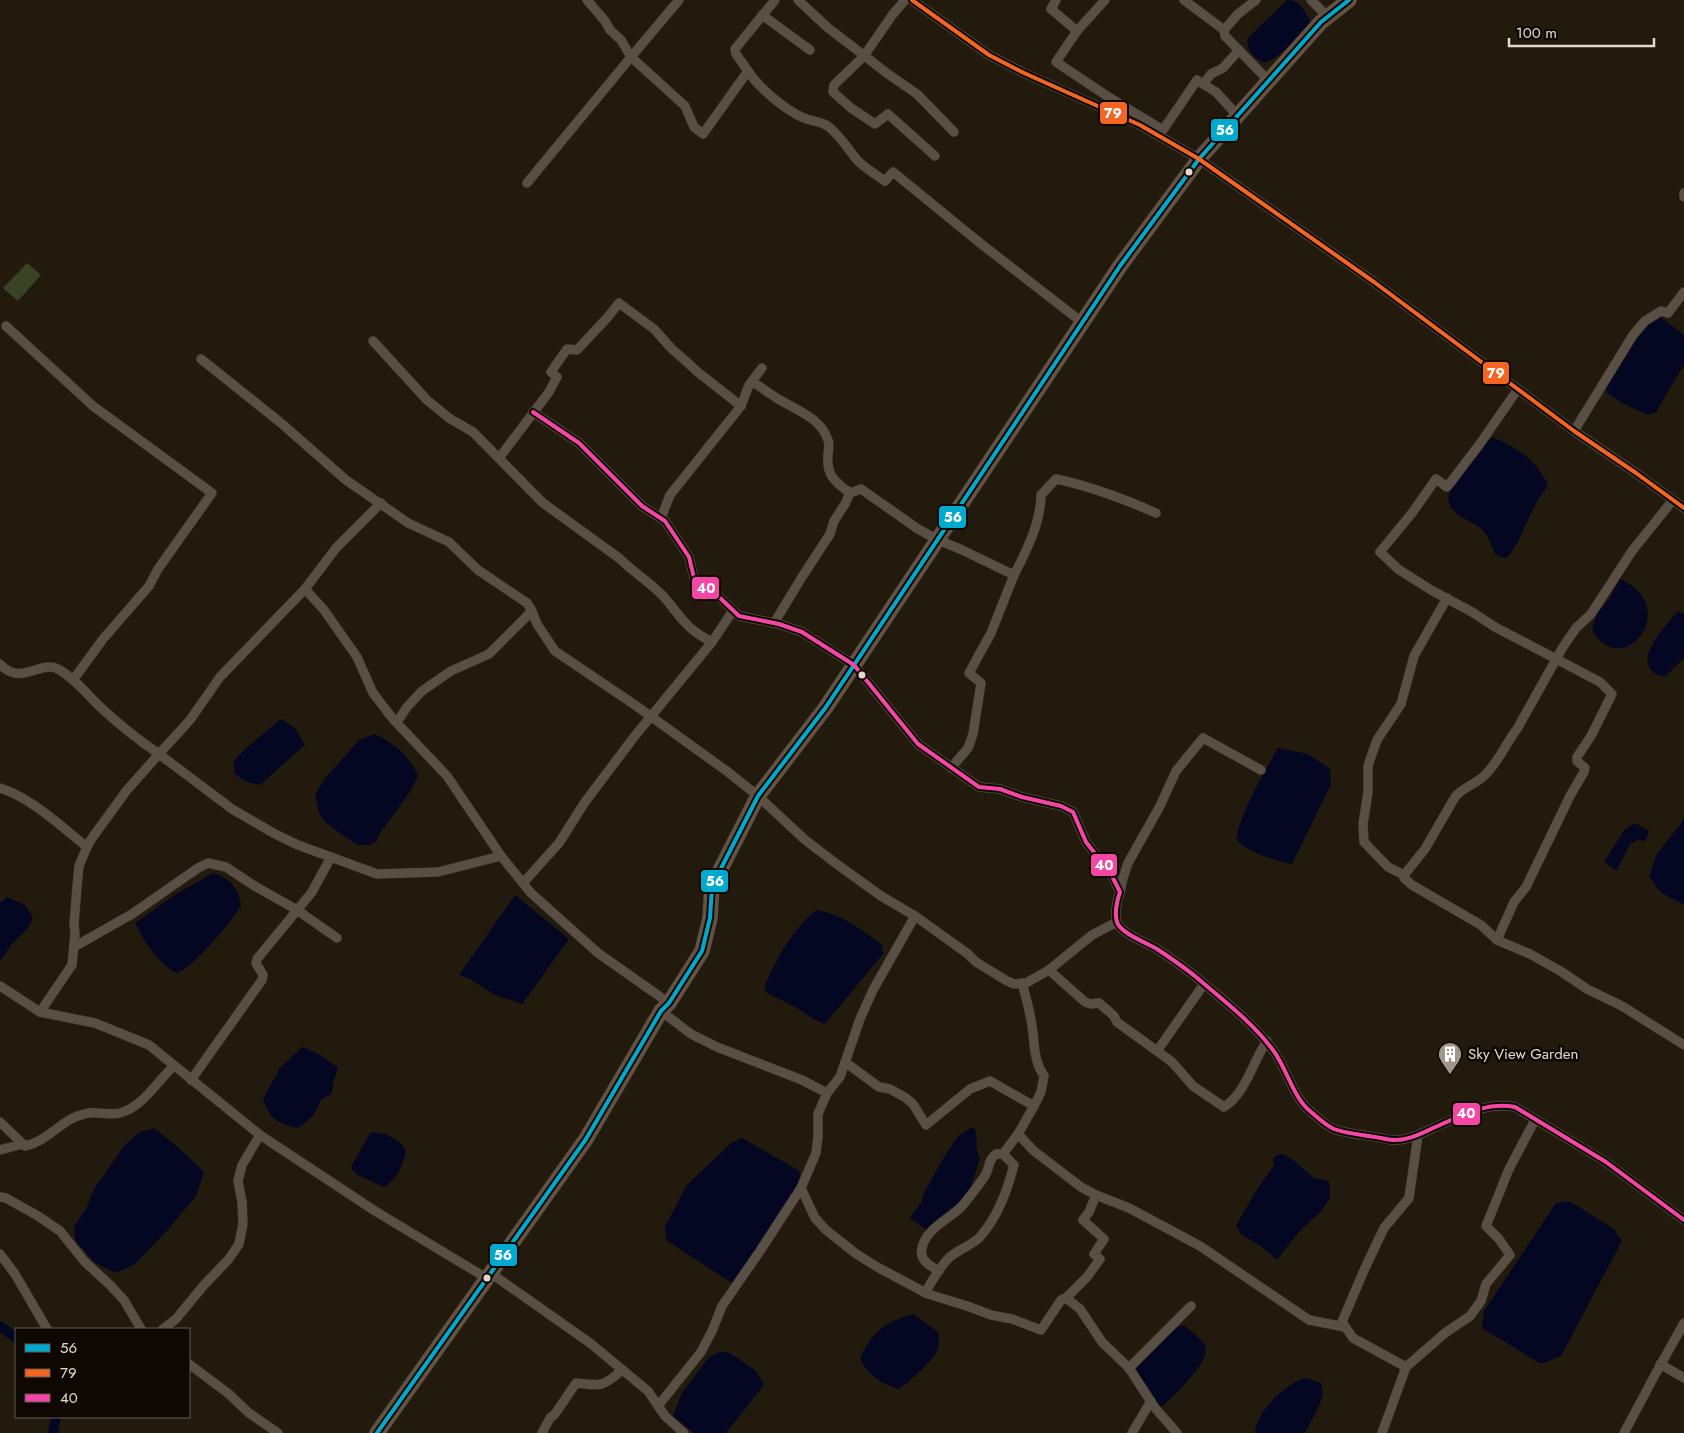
<svg xmlns="http://www.w3.org/2000/svg" width="1684" height="1433" viewBox="0 0 1684 1433" font-family="Jost,sans-serif">
	<style>
		.green { fill: #394222 }
		.water { fill: #030722 }
		.lines { fill: none; stroke-linecap: round; stroke-linejoin: round }
		.canal { stroke: #030722; stroke-width: 10 }
		.street-casing { stroke: #3c342a; stroke-width: 10 }
		.highway-casing { stroke: #3c342a; stroke-width: 16 }
		.street { stroke: #5a4f45; stroke-width: 9 }
		.highway { stroke: #635345; stroke-width: 15 }
		.bus-1-casing { stroke: #0e0702; stroke-width: 8 }
		.bus-2-casing { stroke: #0e0702; stroke-width: 8 }
		.bus-3-casing { stroke: #0e0702; stroke-width: 8 }
		.bus-1 { stroke: #00a9ce; stroke-width: 4 }
		.bus-2 { stroke: #f26522; stroke-width: 4 }
		.bus-3 { stroke: #f346a5; stroke-width: 4 }
		.bus-dot { fill: #e3d8cb; stroke: #0e0702; stroke-width: 2 }
		.labels { text-anchor: middle; dominant-baseline: central; stroke-width: 5; stroke-linejoin: round; paint-order: stroke }
		.poi-label { font-size: 15px; fill: #e3d8cb; stroke: #0e0702; text-anchor: start }
		.line-badge { stroke: #0e0702; stroke-width: 2 }
		.badge-label { font-size: 14px; text-anchor: middle; font-weight: bold; fill: #fff }
	</style>
	<rect width="100%" height="100%" fill="#231a0e"/>
	<polygon class="green" points="27,263 41,275 18,301 3,288"/>
	<g class="water">
		<path d="M1287,0C1300,0 1306,11 1310,22C1298,38 1283,55 1265,63C1256,59 1245,51 1248,38Z"/>
		<polygon points="1658,315 1684,335 1684,365 1656,412 1648,415 1620,402 1607,393 1606,382 1631,343 1648,324"/>
		<path d="M1493,437C1519,450 1535,458 1548,485L1535,505L1518,542L1508,557L1504,558L1496,555C1492,548 1490,539 1485,533C1473,517 1441,517 1450,490L1484,444Z"/>
		<path d="M1620,579C1684,607 1622,683 1592,630L1596,615L1609,599Z"/>
		<path d="M1678,611L1684,614V658L1666,676C1660,676 1656,675 1652,671C1636,655 1667,625 1678,611Z"/>
		<polygon points="281,719 294,727 305,745 260,785 246,782 235,774 233,762 244,750"/>
		<path d="M375,734C395,744 409,755 418,776L410,792L380,833L376,842L369,845H359L348,839L324,821L319,813L315,795L326,777L359,740Z"/>
		<path d="M1278,748L1308,754L1330,769L1331,784L1292,864C1275,861 1247,852 1236,839C1242,809 1263,775 1278,748Z"/>
		<polygon points="1684,819 1684,905 1660,892 1649,876 1657,854"/>
		<polygon points="1635,823 1649,831 1645,841 1638,840 1630,844 1617,871 1604,862 1625,829"/>
		<path d="M213,873C231,878 238,888 241,906C229,924 196,965 177,973C159,966 143,940 135,923L173,896Z"/>
		<polygon points="515,895 569,939 522,1004 495,995 468,978 459,975"/>
		<polygon points="7,897 25,905 33,917 28,928 12,944 0,961 0,903"/>
		<path d="M817,910C842,915 863,930 882,945L883,954L825,1024L813,1019L795,1007L767,993L764,988C774,962 795,925 817,910Z"/>
		<path d="M302,1047L319,1054L338,1068L333,1083L332,1094L322,1099L312,1117L298,1128C278,1124 270,1119 263,1099L280,1068Z"/>
		<polygon points="154,1128 179,1148 204,1172 196,1196 165,1233 134,1265 115,1273 94,1262 75,1240 74,1226 86,1209 94,1189 124,1146 138,1133"/>
		<path d="M971,1128L975,1129C978,1142 974,1146 980,1158L969,1192L962,1201L928,1231L910,1218L921,1203L925,1191L947,1152L958,1136Z"/>
		<path d="M375,1132C386,1133 400,1140 406,1150C404,1163 397,1181 383,1187L356,1174L351,1168L353,1163L370,1133Z"/>
		<polygon points="742,1138 799,1171 801,1181 739,1281 732,1283 666,1240 665,1227 686,1186 731,1143"/>
		<polygon points="1283,1154 1293,1160 1314,1178 1329,1181 1330,1198 1321,1211 1297,1234 1277,1260 1262,1247 1241,1234 1236,1226 1254,1194 1274,1165 1273,1158 1277,1155"/>
		<polygon points="1569,1201 1614,1229 1622,1241 1561,1356 1541,1364 1482,1328 1484,1311 1556,1203"/>
		<path d="M913,1314L938,1332C938,1338 940,1343 938,1348C933,1362 911,1380 899,1389C883,1385 866,1374 860,1358C873,1331 885,1322 913,1314Z"/>
		<path d="M1184,1325C1190,1331 1200,1337 1204,1344C1214,1360 1174,1395 1163,1406H1160L1142,1383L1134,1367L1173,1331L1180,1326Z"/>
		<polygon points="720,1352 730,1353 756,1371 764,1385 726,1433 694,1433 673,1416 682,1393 710,1356"/>
		<path d="M1307,1378L1321,1383L1323,1395L1318,1408L1305,1433H1255C1255,1413 1287,1381 1307,1378Z"/>
	</g>
	<g class="lines">
		<g class="canal">
			<polyline points="0,1326 16,1338"/>
			<polyline points="53,1433 56,1417"/>
		</g>
		<g class="street-casing">
			<g id="street">
				<polyline points="679,0 631,57 685,106 694,127 703,134 748,71 736,54 735,49 775,0"/>
				<polyline points="798,0 827,27 888,74 917,94 954,132"/>
				<polyline points="905,0 893,14 864,56 834,85 833,92 851,108 875,124 888,114 935,156"/>
				<polyline points="912,0 989,55 1024,73 1140,125 1199,159 1374,282 1574,431 1636,473 1684,508"/>
				<polyline points="1056,0 1051,9 1077,31 1105,0"/>
				<polyline points="1184,0 1224,30"/>
				<polyline points="1256,0 1238,14 1224,30 1225,36 1269,81"/>
				<polyline points="1311,0 1328,17"/>
				<polyline points="762,15 810,50"/>
				<polyline points="1077,31 1056,62 1107,96 1163,130 1197,80 1216,92 1238,116"/>
				<path d="M748,71C759,88 785,110 804,118C813,122 821,121 829,127C841,137 848,149 857,160C865,168 876,175 885,181L893,172L980,243L1083,323"/>
				<polyline points="1203,84 1211,74 1223,68 1239,50"/>
				<polyline points="527,183 631,57 621,40 610,30 605,21 587,0"/>
				<polyline points="1684,193 1684,197"/>
				<polyline points="6,326 93,406 212,493 158,569 149,586 103,639 73,680"/>
				<path d="M373,341L427,400L449,418L473,432L543,503L619,558C633,572 651,583 664,597C682,618 685,628 712,642"/>
				<polyline points="201,359 281,423 346,480 408,523 449,542 478,570 527,603 532,611 537,624 555,651 635,705 728,772 758,796 804,839 838,865 881,896 915,916 968,954 976,962 1007,981 1014,984 1026,983 1049,970 1092,935 1117,922"/>
				<path d="M752,382C760,386 767,392 775,397C793,409 820,416 828,440C830,444 828,451 828,455C826,475 835,482 850,493L845,504L834,521L830,534L802,577L774,623"/>
				<polyline points="1518,389 1479,445 1447,487 1436,479 1412,513 1380,552 1398,569 1431,590 1472,612 1495,627 1600,682 1612,694 1591,736 1577,757 1577,761 1585,768 1584,772 1570,796 1526,887 1514,902 1497,940 1530,954 1562,972 1587,989 1622,1006 1684,1045"/>
				<path d="M533,412L579,443L642,506L665,521L689,557L695,582L716,594L739,616L779,624L802,632L854,665L918,744L979,787L1000,789L1022,797L1061,806L1073,812L1086,842L1111,874L1120,892C1117,901 1114,912 1117,922C1120,933 1147,943 1157,949C1169,957 1185,968 1196,977C1223,1000 1252,1022 1273,1050C1286,1067 1294,1099 1310,1111C1317,1117 1325,1125 1334,1129C1350,1135 1370,1135 1386,1139C1402,1143 1419,1135 1433,1128C1459,1117 1486,1101 1515,1107L1606,1162L1684,1220"/>
				<polyline points="1574,431 1633,335 1645,321 1661,311 1668,313 1684,292"/>
				<polyline points="499,458 549,392 557,377 551,372 567,349 577,350 607,318 619,303 654,329 671,348 699,373 741,406"/>
				<path d="M850,493L861,489L918,529L938,540L960,549L1014,575C1026,552 1041,522 1041,495L1056,479C1090,486 1124,499 1156,513"/>
				<polyline points="381,503 336,548 305,589 324,610 357,657 373,693 393,719 447,776 501,856"/>
				<polyline points="661,518 670,495 741,406 749,385 762,368"/>
				<path d="M0,664C21,687 39,660 58,669C73,677 86,693 98,705C117,723 137,739 159,754L190,720L220,677L305,589"/>
				<polyline points="397,722 407,707 422,691 451,671 489,654 532,611"/>
				<polyline points="951,768 968,748 973,734 981,683 969,673 991,633 1014,575"/>
				<path d="M0,788C29,796 63,828 87,847"/>
				<polyline points="1404,875 1388,867 1364,842 1363,824 1368,792 1368,766 1372,754 1377,740 1401,704 1414,656 1447,598"/>
				<polyline points="523,883 559,843 585,802 634,737 712,642 732,612"/>
				<polyline points="1120,892 1123,878 1128,863 1160,806 1176,771 1203,738 1261,770"/>
				<path d="M1497,940L1481,925L1412,885L1404,878V875L1425,849L1455,797C1463,787 1477,784 1486,774C1499,761 1506,743 1517,729L1563,647L1576,628L1591,614L1632,551L1673,500"/>
				<polyline points="74,947 132,914 198,868 208,863 226,867 253,885 297,910 337,938"/>
				<path d="M1049,970L1085,1002L1091,1004L1099,1003L1114,1016L1117,1022L1172,1062L1193,1086L1224,1107C1246,1093 1252,1063 1267,1041"/>
				<polyline points="0,986 40,1012 95,1023 149,1045 260,1135 375,1211 488,1279"/>
				<polyline points="661,1011 691,1034 717,1047 802,1080 827,1093"/>
				<polyline points="40,1012 72,965 75,934 74,924 77,887 79,866 86,849 92,838 127,790 159,754 232,809 275,834 298,845 377,874 438,872 501,856 531,893 598,953 669,1003"/>
				<polyline points="1157,1051 1204,984"/>
				<path d="M845,1062L879,1087L890,1089L906,1098L913,1104L926,1125L970,1089L990,1081L1034,1106L1041,1092L1044,1076C1033,1060 1035,1044 1032,1026C1030,1012 1026,997 1022,983"/>
				<polyline points="191,1080 262,980 263,975 256,963 257,959 312,892 331,857"/>
				<polyline points="1034,1106 1018,1134 1034,1151 1081,1187 1096,1195 1089,1212 1083,1220 1104,1239 1094,1254 1100,1259 1087,1277 1066,1298"/>
				<path d="M0,1122L25,1146C44,1142 55,1128 71,1119C78,1115 89,1112 97,1113C104,1113 112,1115 120,1113C143,1107 157,1081 174,1066"/>
				<polyline points="0,1150 23,1144"/>
				<polyline points="801,1188 815,1218 826,1230 855,1253 877,1267 928,1294 967,1306 991,1315 1012,1319 1041,1330 1061,1300 1066,1298 1080,1309 1102,1342 1129,1368 1155,1408 1177,1433"/>
				<polyline points="1096,1195 1129,1208 1200,1246 1309,1320 1345,1327"/>
				<polyline points="0,1197 6,1198 38,1216 60,1231 85,1262 110,1285 124,1300 141,1329"/>
				<polyline points="0,1254 15,1274 47,1329"/>
				<path d="M939,1271C930,1266 919,1260 922,1248C926,1228 950,1219 962,1206C968,1199 982,1181 986,1174C990,1166 988,1160 996,1154H1003"/>
				<polyline points="492,1274 590,1343 648,1391 665,1416 684,1433"/>
				<path d="M925,1293C932,1281 940,1266 950,1257C958,1250 970,1246 979,1238C998,1217 1007,1191 1014,1165L1003,1154L1018,1134"/>
				<polyline points="163,1329 176,1319 204,1285 228,1260 239,1244 243,1224 242,1202 238,1181 242,1165 260,1135"/>
				<polyline points="189,1364 229,1394 249,1413 278,1433"/>
				<polyline points="1660,1364 1684,1378"/>
				<polyline points="1406,1367 1445,1333 1470,1316 1481,1301 1486,1284 1510,1255 1499,1239 1486,1226 1509,1169 1535,1120"/>
				<polyline points="1129,1368 1191,1306"/>
				<polyline points="658,1406 701,1352 712,1331 722,1306 760,1251 801,1188 816,1153 818,1137 818,1114 827,1093 840,1077 860,1019 873,990 915,916"/>
				<path d="M542,1433L550,1418L555,1414L576,1383C601,1386 603,1387 622,1370"/>
				<polyline points="1132,1433 1151,1401"/>
				<polyline points="1382,1433 1406,1367 1353,1338 1342,1322 1365,1268 1384,1228 1409,1198 1418,1135"/>
				<polyline points="1624,1433 1656,1373 1684,1323"/>
			</g>
		</g>
		<g class="highway-casing">
			<polyline id="highway" points="377,1433 586,1139 661,1011 669,1003 702,951 710,918 712,886 758,796 826,707 1120,266 1199,159 1321,22 1349,0"/>
		</g>
		<use href="#street" class="street"/>
		<use href="#highway" class="highway"/>
		<g class="bus-1-casing">
			<polyline id="bus-1" points="377,1433 586,1139 661,1011 669,1003 702,951 710,918 712,886 758,796 826,707 1120,266 1199,159 1321,22 1349,0"/>
		</g>
		<g class="bus-2-casing">
			<polyline id="bus-2" points="912,0 989,55 1024,73 1140,125 1199,159 1374,282 1574,431 1636,473 1684,508"/>
		</g>
		<g class="bus-3-casing">
			<path id="bus-3" d="M533,412L579,443L642,506L665,521L689,557L695,582L716,594L739,616L779,624L802,632L854,665L918,744L979,787L1000,789L1022,797L1061,806L1073,812L1086,842L1111,874L1120,892C1117,901 1114,912 1117,922C1120,933 1147,943 1157,949C1169,957 1185,968 1196,977C1223,1000 1252,1022 1273,1050C1286,1067 1294,1099 1310,1111C1317,1117 1325,1125 1334,1129C1350,1135 1370,1135 1386,1139C1402,1143 1419,1135 1433,1128C1459,1117 1486,1101 1515,1107L1606,1162L1684,1220"/>
		</g>
		<use href="#bus-1" class="bus-1"/>
		<use href="#bus-2" class="bus-2"/>
		<use href="#bus-3" class="bus-3"/>
	</g>
	<defs>
		<g id="building-pin" transform="scale(1.25)"><path d="M0 17L-7.5 6A9.5 9.5 0 1 1 7.5 6Z" fill="#a09689" stroke="#0e0702"/><path d="M-4-6H4V6H1V3H-1V6H-4ZM-2.5-4.3h1.7v1.8h-1.7ZM.8-4.3h1.7v1.8H.8ZM-2.5-1h1.7V.8h-1.7ZM.8-1h1.7V.8H.8Z" fill="#fff"/></g>
	</defs>
	<g fill-rule="evenodd">
		<use href="#building-pin" x="1450" y="1054"/>
	</g>
	<g class="bus-dot">
		<circle cx="1189" cy="172" r="4.5"/>
		<circle cx="862" cy="675" r="4.5"/>
		<circle cx="487" cy="1278" r="4.5"/>
	</g>
	<g class="labels">
		<g class="poi-label">
			<text x="1468" y="1054">Sky View Garden</text>
		</g>
	</g>
	<g class="line-badge">
		<rect x="1099" y="101" width="29" height="24" rx="5" fill="#f26522"/>
		<rect x="1210" y="118" width="29" height="24" rx="5" fill="#00a9ce"/>
		<rect x="1482" y="361" width="28" height="24" rx="5" fill="#f26522"/>
		<rect x="938" y="505" width="29" height="24" rx="5" fill="#00a9ce"/>
		<rect x="691" y="576" width="29" height="24" rx="5" fill="#f346a5"/>
		<rect x="1090" y="853" width="28" height="24" rx="5" fill="#f346a5"/>
		<rect x="700" y="869" width="29" height="24" rx="5" fill="#00a9ce"/>
		<rect x="1452" y="1102" width="29" height="24" rx="5" fill="#f346a5"/>
		<rect x="489" y="1243" width="29" height="24" rx="5" fill="#00a9ce"/>
	</g>
	<g class="badge-label">
		<text x="1113" y="118">79</text>
		<text x="1225" y="135">56</text>
		<text x="1496" y="378">79</text>
		<text x="953" y="522">56</text>
		<text x="706" y="593">40</text>
		<text x="1104" y="870">40</text>
		<text x="715" y="886">56</text>
		<text x="1466" y="1118">40</text>
		<text x="503" y="1260">56</text>
	</g>
	<rect x="15" y="1328" width="175" height="90" fill="#0e0702" stroke="#635b52"/>
	<rect x="25" y="1344" width="25" height="8" fill="#00a9ce" stroke="#635b52"/>
	<text x="60" y="1353" font-size="15" fill="#e3d8cb">56</text>
	<rect x="25" y="1369" width="25" height="8" fill="#f26522" stroke="#635b52"/>
	<text x="60" y="1378" font-size="15" fill="#e3d8cb">79</text>
	<rect x="25" y="1394" width="25" height="8" fill="#f346a5" stroke="#635b52"/>
	<text x="60" y="1403" font-size="15" fill="#e3d8cb">40</text>
	<path d="M1509 38v8h145v-8" fill="none" stroke="#e3d8cb" stroke-width="2.5"/>
	<text x="1516" y="38" font-size="15" fill="#e3d8cb" stroke="#0e0702" stroke-width="4" paint-order="stroke">100 m</text>
</svg>
